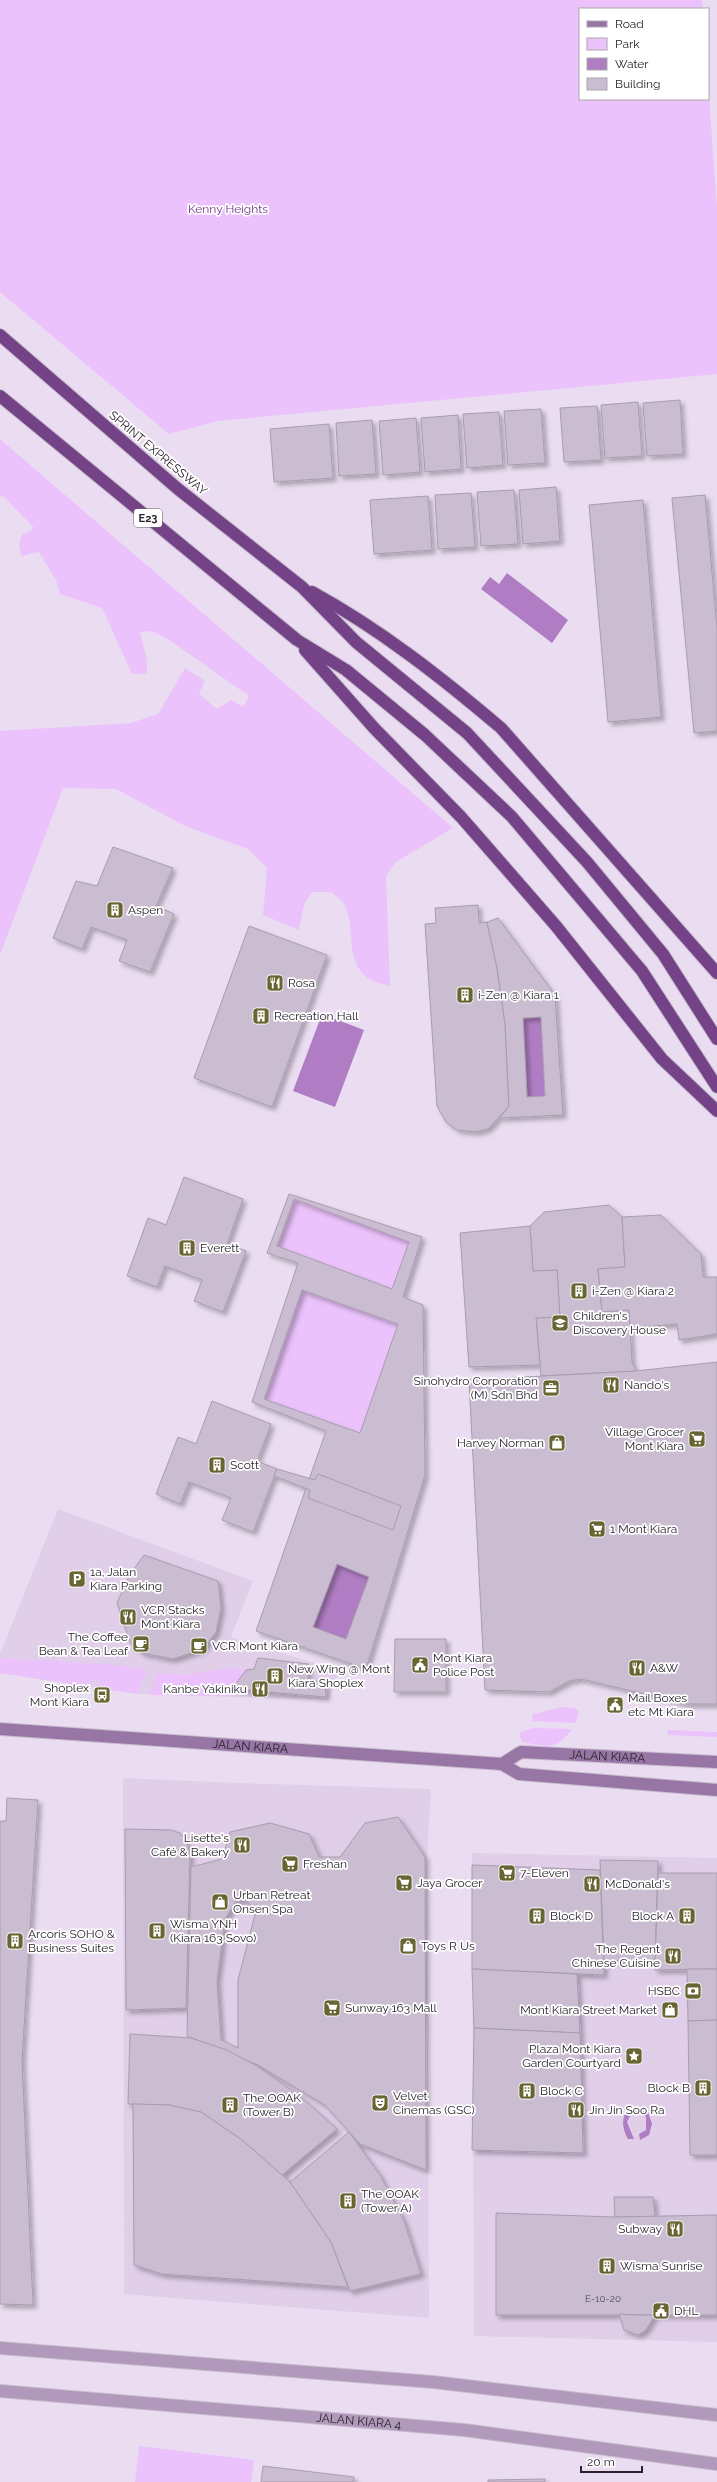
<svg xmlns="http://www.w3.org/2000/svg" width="717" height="2482" viewBox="0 0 717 2482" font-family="Raleway,sans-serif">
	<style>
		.built { fill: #e1cee9 }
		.green { fill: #ebc2fc }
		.water { fill: #b07dc4 }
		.building { fill: #cbbdd1; stroke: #a99caf; fill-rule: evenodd; filter: url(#shadow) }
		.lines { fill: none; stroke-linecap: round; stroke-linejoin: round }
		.street-casing { stroke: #c8bccd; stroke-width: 14 }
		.secondary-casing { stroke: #c8bccd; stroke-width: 14 }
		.highway-casing { stroke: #c8bccd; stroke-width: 14 }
		.street { stroke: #b099ba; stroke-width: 12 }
		.secondary { stroke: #9775a4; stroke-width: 12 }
		.highway { stroke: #744387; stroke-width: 12 }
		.labels { text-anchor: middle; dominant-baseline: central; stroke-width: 3.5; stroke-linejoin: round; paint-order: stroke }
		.number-label { font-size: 10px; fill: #514a54 }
		.shield { fill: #fff; stroke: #68656a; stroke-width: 1 }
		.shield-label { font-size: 11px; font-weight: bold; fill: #28232a }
		.park-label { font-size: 12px; fill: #723389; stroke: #fff }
		.street-label { font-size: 12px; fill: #28232a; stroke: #fff }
		.poi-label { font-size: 12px; fill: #28232a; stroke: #fff; text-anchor: start }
	</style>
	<defs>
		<filter id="shadow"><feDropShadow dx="3.5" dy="3.5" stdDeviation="2" flood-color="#0004"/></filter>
	</defs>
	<rect width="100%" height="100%" fill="#ebddf1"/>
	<g class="built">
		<polygon points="58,1509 253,1581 231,1637 339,1671 329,1700 138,1694 0,1673 0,1654"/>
		<polygon points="123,1778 236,1783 431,1789 427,1858 429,2318 124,2294"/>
		<polygon points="472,1853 717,1858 717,2342 474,2336"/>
	</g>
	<g class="green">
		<polygon points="0,0 702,0 703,9 580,9 580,99 708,99 708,82 717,208 717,374 218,421 169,434 0,292"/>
		<path d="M0,439L453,828L396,862L386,876L390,986C384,984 375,983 369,979C342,960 358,926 343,902C340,899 334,895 331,892H312L304,904L299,930L263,915L267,868L248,849L185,826L116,789L63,788L0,955V731L131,723L158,714L185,668L205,681L199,694L217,709L231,700L243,707L249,696L168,639L151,631L140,632L147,661V674H132L102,608L60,594L56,580L39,552L21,556L19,544L22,535L34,528L3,496L0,497Z"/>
		<polygon points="294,1199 409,1242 392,1289 277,1246"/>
		<polygon points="302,1290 398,1324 360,1433 264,1399"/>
		<polygon points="0,1658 104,1664 147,1669 138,1694 98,1688 99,1679 92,1679 91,1687 0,1673"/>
		<polygon points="229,1668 246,1670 232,1689 230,1696 150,1695 157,1673 185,1675"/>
		<polygon points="562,1707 575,1708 579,1712 576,1723 532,1721 533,1714"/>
		<path d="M533,1728L572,1729C555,1752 547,1746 522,1742L519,1733Z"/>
		<polygon points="668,1730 717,1732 717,1737 667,1735"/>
		<polygon points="139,2446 254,2460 251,2482 135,2482"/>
	</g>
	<g class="water">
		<polygon points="507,573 568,620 552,643 481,589 490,577 499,584"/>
		<polygon points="322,1014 364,1030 335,1107 293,1091"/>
		<polygon points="541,1017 545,1096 527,1097 523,1018"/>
		<polygon points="337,1564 369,1577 346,1639 313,1627"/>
		<path d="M637,2108L648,2112L652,2124L649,2135L640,2140L639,2134L646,2130V2117L636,2112L630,2116L627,2122L634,2139H628C623,2130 621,2121 626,2112Z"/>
	</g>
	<g class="building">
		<polygon points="680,400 683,454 647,456 643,403"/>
		<polygon points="638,402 642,456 605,458 601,405"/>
		<polygon points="597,406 601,460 564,462 560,408"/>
		<polygon points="541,409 545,463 508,465 504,411"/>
		<polygon points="499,412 503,465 467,468 463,414"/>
		<polygon points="458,415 461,469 425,472 421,418"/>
		<polygon points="416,418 420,472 383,475 379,421"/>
		<polygon points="372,420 376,474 339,476 336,423"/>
		<polygon points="329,424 333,478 274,482 270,429"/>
		<polygon points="556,487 560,541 523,544 519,490"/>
		<polygon points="514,490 518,544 481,546 477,492"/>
		<polygon points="471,493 475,547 438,549 435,495"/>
		<polygon points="705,495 717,628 717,731 694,733 672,498"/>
		<polygon points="428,496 432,550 374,554 370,500"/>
		<polygon points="643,500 661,717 608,722 589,505"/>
		<polygon points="113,847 173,868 156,906 174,914 150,972 119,961 127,940 91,927 82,949 53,938 76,881 97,886"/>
		<polygon points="478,905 479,923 487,922 497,968 505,1023 509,1106 488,1129 476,1132 457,1130 446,1122 437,1106 425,924 436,923 435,908"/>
		<path d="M498,918L555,995L563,1115L500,1118L509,1106L505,1023L497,968L487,922ZM541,1017L545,1096L527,1097L523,1018Z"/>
		<polygon points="249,926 327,955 272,1107 194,1078"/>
		<polygon points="184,1177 243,1199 227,1244 246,1251 223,1312 194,1301 202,1280 165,1266 157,1287 127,1276 148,1218 166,1225"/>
		<path d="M289,1194L422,1237L403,1297L423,1305L425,1475L366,1669L256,1631L326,1431L252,1402L298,1263L267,1253ZM294,1199L409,1242L392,1289L277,1246ZM302,1290L398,1324L360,1433L264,1399ZM337,1564L369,1577L346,1639L313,1627Z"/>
		<polygon points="609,1205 622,1217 625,1267 598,1269 602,1312 629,1310 632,1362 636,1371 541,1376 536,1318 560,1317 557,1270 533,1271 530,1226 544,1212"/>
		<polygon points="661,1215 701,1254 703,1277 717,1277 717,1334 679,1340 677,1324 630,1328 629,1310 602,1312 598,1269 625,1267 622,1217"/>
		<polygon points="530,1226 533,1271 557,1270 560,1317 536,1318 540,1365 469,1367 460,1233"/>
		<polygon points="717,1362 717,1704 687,1704 581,1679 569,1681 549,1692 485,1690 469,1380 636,1371"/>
		<polygon points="212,1401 271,1424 257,1461 277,1469 253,1532 222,1520 231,1498 189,1482 180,1504 156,1494 178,1437 196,1444"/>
		<polygon points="277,1469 315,1480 318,1474 401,1506 393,1530 308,1498 310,1490 274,1476"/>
		<polygon points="144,1555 218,1581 221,1608 216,1632 203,1649 173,1659 142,1653 130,1642 117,1603 129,1576"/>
		<polygon points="395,1639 446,1639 446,1692 394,1692"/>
		<polygon points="258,1658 308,1664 308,1681 325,1681 326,1697 232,1689 246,1670 254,1669"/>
		<polygon points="7,1798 38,1800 22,2060 33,2305 0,2304 0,1821 6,1821"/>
		<path d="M398,1817L425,1857L426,2170L360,2144L325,2105L258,2065L187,2036L191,1867L222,1859L230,1832L270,1823L309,1834L319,1857H340L365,1823ZM246,1900L256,1911L238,1980V2048L221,2040L217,1981L225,1919L236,1901Z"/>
		<polygon points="125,1829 171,1830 180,1833 187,1842 190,1854 186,2008 126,2010"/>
		<polygon points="600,1860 658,1861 655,1960 604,1961"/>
		<polygon points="472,1865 600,1870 604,1975 472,1969"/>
		<polygon points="658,1873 717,1873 717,1969 655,1970"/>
		<polygon points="472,1969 577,1974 580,2033 474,2028"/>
		<polygon points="687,1969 717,1969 717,2020 688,2021"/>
		<polygon points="717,2020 717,2155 690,2155 688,2021"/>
		<polygon points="474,2028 580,2033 583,2153 472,2150"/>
		<polygon points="130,2034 191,2038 227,2050 257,2066 301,2097 337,2129 282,2175 242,2140 201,2112 169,2105 128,2104"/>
		<polygon points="133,2104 169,2105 201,2112 242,2140 290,2182 331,2242 348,2287 162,2274 134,2265"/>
		<polygon points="349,2132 380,2175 404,2221 421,2274 350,2291 331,2242 290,2182"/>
		<polygon points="614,2197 653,2197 655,2217 615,2217"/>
		<polygon points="496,2213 615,2217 717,2215 717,2315 496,2315"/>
		<polygon points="619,2314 635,2315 655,2315 646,2330 638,2335 624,2330"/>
		<polygon points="263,2466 354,2477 353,2482 261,2482"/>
		<polygon points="545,2479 545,2482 488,2482 488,2480"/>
	</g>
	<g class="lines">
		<g class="street-casing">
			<g id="street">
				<polyline points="0,2348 433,2382 717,2415"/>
				<path id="s1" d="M0,2391L464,2430L717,2464"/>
			</g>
		</g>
		<g class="secondary-casing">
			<g id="secondary">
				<path id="s2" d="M0,1729L502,1764L519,1774L717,1790"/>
				<path id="s3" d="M502,1764L521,1752L717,1762"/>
			</g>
		</g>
		<g class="highway-casing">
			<g id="highway">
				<polyline points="0,335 178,489 302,587 356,642 467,733 587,862 663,954 717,1039"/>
				<polyline points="0,396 297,640 346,670 425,735 512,817 642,971 717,1087"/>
				<path d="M312,592C380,629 442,678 501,728L717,973"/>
				<polyline points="305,650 374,728 461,817 556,926 662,1059 717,1111"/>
			</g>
		</g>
		<use href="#street" class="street"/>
		<use href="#secondary" class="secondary"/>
		<use href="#highway" class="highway"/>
	</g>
	<defs>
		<g id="building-square" transform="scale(0.9)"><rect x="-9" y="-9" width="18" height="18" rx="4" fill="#676532" stroke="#fff"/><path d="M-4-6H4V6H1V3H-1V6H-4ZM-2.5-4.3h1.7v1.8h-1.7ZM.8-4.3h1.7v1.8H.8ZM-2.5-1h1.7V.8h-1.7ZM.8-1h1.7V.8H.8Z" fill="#fff"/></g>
		<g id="restaurant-square" transform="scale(0.9)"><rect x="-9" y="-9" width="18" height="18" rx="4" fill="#676532" stroke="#fff"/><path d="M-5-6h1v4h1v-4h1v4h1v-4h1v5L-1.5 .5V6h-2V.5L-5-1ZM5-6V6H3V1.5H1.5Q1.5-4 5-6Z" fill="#fff"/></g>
		<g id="school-square" transform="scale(0.9)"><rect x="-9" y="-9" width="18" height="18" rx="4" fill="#676532" stroke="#fff"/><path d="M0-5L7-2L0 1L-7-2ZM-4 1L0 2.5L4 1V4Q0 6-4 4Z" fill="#fff"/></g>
		<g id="office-square" transform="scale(0.9)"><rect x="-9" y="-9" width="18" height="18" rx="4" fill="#676532" stroke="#fff"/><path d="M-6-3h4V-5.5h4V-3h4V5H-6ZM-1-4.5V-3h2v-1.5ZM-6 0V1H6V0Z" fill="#fff"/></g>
		<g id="supermarket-square" transform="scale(0.9)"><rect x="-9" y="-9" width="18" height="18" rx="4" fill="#676532" stroke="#fff"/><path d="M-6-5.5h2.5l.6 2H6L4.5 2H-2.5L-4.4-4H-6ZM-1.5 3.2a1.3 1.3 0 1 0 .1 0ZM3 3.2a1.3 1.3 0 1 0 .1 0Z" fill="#fff"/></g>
		<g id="shop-square" transform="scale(0.9)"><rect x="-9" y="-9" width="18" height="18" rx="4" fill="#676532" stroke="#fff"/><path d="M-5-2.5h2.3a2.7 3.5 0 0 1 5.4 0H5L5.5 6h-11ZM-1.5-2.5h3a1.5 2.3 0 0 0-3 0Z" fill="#fff"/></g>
		<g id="parking-square" transform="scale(0.9)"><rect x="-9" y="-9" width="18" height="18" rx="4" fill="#676532" stroke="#fff"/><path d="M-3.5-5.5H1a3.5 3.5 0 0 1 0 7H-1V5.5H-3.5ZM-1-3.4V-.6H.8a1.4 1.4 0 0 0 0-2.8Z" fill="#fff"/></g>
		<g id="cafe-square" transform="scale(0.9)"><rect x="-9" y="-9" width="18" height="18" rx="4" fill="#676532" stroke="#fff"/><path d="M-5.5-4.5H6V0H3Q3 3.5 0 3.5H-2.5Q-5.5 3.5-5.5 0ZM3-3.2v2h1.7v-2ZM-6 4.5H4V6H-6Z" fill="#fff"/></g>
		<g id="civic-square" transform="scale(0.9)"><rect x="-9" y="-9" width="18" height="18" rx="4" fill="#676532" stroke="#fff"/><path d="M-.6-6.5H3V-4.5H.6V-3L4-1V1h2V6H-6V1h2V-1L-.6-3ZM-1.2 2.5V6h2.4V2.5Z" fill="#fff"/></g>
		<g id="bus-square" transform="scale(0.9)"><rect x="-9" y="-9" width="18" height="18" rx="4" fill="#676532" stroke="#fff"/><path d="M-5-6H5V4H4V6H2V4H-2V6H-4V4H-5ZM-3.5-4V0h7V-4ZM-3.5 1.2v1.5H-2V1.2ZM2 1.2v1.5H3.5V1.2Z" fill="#fff"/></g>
		<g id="bank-square" transform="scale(0.9)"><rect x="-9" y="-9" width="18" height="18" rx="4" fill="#676532" stroke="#fff"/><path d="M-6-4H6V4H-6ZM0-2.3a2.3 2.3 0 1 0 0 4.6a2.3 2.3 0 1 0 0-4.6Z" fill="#fff"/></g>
		<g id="sight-square" transform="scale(0.9)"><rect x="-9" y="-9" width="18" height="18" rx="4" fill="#676532" stroke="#fff"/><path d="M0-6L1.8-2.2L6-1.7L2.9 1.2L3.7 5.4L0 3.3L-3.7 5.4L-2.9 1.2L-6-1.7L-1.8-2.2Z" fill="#fff"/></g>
		<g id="theatre-square" transform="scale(0.9)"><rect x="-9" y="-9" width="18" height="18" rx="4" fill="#676532" stroke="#fff"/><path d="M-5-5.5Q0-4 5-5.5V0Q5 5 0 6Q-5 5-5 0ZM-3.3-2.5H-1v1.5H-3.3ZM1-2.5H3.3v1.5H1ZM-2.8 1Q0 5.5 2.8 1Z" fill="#fff"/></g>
	</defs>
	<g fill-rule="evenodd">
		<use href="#building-square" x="115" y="910"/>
		<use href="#restaurant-square" x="275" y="983"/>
		<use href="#building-square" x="465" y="995"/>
		<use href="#building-square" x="261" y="1016"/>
		<use href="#building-square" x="187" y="1248"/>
		<use href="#building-square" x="579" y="1291"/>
		<use href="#school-square" x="560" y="1323"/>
		<use href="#restaurant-square" x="611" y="1385"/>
		<use href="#office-square" x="551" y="1388"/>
		<use href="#supermarket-square" x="697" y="1439"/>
		<use href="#shop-square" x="557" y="1443"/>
		<use href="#building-square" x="217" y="1465"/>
		<use href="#supermarket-square" x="597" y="1529"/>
		<use href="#parking-square" x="77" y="1579"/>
		<use href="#restaurant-square" x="128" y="1617"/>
		<use href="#cafe-square" x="141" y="1644"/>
		<use href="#cafe-square" x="199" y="1646"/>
		<use href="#civic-square" x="420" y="1665"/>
		<use href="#restaurant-square" x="637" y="1668"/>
		<use href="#building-square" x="275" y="1676"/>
		<use href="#restaurant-square" x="260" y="1689"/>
		<use href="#bus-square" x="102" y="1695"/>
		<use href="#civic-square" x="615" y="1705"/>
		<use href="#restaurant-square" x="242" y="1845"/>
		<use href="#supermarket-square" x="290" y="1864"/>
		<use href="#supermarket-square" x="507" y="1873"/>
		<use href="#supermarket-square" x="404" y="1883"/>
		<use href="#restaurant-square" x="592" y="1884"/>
		<use href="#shop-square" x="220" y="1902"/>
		<use href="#building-square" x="537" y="1916"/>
		<use href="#building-square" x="687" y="1916"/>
		<use href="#building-square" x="157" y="1931"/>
		<use href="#building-square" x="15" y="1941"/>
		<use href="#shop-square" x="408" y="1946"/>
		<use href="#restaurant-square" x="673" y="1956"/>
		<use href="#bank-square" x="693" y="1991"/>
		<use href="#supermarket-square" x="332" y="2008"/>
		<use href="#shop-square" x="670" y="2010"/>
		<use href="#sight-square" x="634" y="2056"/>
		<use href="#building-square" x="703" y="2088"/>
		<use href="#building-square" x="527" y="2091"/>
		<use href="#theatre-square" x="380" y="2103"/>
		<use href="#building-square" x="230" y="2105"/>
		<use href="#restaurant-square" x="576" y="2110"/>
		<use href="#building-square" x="348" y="2201"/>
		<use href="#restaurant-square" x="675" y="2229"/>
		<use href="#building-square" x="607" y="2266"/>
		<use href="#civic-square" x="661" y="2311"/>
	</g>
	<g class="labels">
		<g class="number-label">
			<text x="603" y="2298">E-10-20</text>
		</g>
		<rect class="shield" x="134" y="509" width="28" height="18" rx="3"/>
		<g class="shield-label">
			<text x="148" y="518">E23</text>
		</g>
		<g class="park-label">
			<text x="228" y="209">Kenny Heights</text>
		</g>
		<g class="street-label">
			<text transform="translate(158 453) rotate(40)">SPRINT EXPRESSWAY</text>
			<text stroke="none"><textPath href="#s2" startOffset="251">JALAN KIARA</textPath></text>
			<text stroke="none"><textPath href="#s3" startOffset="109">JALAN KIARA</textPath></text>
			<text stroke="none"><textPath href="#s1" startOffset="360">JALAN KIARA 4</textPath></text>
		</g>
		<g class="poi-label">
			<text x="128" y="910">Aspen</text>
			<text x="288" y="983">Rosa</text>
			<text x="478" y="995">i-Zen @ Kiara 1</text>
			<text x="274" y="1016">Recreation Hall</text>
			<text x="200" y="1248">Everett</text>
			<text x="592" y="1291">i-Zen @ Kiara 2</text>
			<text x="573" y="1316">Children's<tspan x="573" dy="14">Discovery House</tspan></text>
			<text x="538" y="1381" text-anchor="end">Sinohydro Corporation<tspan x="538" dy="14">(M) Sdn Bhd</tspan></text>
			<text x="624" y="1385">Nando's</text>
			<text x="684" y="1432" text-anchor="end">Village Grocer<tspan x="684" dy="14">Mont Kiara</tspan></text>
			<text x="544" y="1443" text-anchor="end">Harvey Norman</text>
			<text x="230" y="1465">Scott</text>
			<text x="610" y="1529">1 Mont Kiara</text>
			<text x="90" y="1572">1a, Jalan<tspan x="90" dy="14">Kiara Parking</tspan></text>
			<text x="141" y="1610">VCR Stacks<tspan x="141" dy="14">Mont Kiara</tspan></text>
			<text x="128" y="1637" text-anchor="end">The Coffee<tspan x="128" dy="14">Bean &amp; Tea Leaf</tspan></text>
			<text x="212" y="1646">VCR Mont Kiara</text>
			<text x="433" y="1658">Mont Kiara<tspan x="433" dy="14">Police Post</tspan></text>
			<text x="650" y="1668">A&amp;W</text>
			<text x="288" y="1669">New Wing @ Mont<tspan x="288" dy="14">Kiara Shoplex</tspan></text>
			<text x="89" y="1688" text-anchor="end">Shoplex<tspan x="89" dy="14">Mont Kiara</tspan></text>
			<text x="247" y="1689" text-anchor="end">Kanbe Yakiniku</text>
			<text x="628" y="1698">Mail Boxes<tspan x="628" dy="14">etc Mt Kiara</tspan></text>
			<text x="229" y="1838" text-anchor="end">Lisette's<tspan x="229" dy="14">Café &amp; Bakery</tspan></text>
			<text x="303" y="1864">Freshan</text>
			<text x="520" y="1873">7-Eleven</text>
			<text x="417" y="1883">Jaya Grocer</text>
			<text x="605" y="1884">McDonald's</text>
			<text x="233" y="1895">Urban Retreat<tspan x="233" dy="14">Onsen Spa</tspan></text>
			<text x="550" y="1916">Block D</text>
			<text x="674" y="1916" text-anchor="end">Block A</text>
			<text x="170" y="1924">Wisma YNH<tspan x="170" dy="14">(Kiara 163 Sovo)</tspan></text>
			<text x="28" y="1934">Arcoris SOHO &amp;<tspan x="28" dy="14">Business Suites</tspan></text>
			<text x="421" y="1946">Toys R Us</text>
			<text x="660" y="1949" text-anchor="end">The Regent<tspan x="660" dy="14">Chinese Cuisine</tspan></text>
			<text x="680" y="1991" text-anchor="end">HSBC</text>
			<text x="345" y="2008">Sunway 163 Mall</text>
			<text x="657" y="2010" text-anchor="end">Mont Kiara Street Market</text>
			<text x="621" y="2049" text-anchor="end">Plaza Mont Kiara<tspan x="621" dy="14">Garden Courtyard</tspan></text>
			<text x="690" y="2088" text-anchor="end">Block B</text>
			<text x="540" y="2091">Block C</text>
			<text x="393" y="2096">Velvet<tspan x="393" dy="14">Cinemas (GSC)</tspan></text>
			<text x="243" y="2098">The OOAK<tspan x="243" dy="14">(Tower B)</tspan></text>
			<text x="589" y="2110">Jin Jin Soo Ra</text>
			<text x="361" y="2194">The OOAK<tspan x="361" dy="14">(Tower A)</tspan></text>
			<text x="662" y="2229" text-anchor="end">Subway</text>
			<text x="620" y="2266">Wisma Sunrise</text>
			<text x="674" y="2311">DHL</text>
		</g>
	</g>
	<rect x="579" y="8" width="130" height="92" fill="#ffffff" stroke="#a9a7aa"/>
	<rect x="587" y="21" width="20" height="6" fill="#9775a4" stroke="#a9a7aa"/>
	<text x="615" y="28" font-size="12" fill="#28232a">Road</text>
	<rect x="587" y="38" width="20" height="12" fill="#ebc2fc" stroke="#a9a7aa"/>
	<text x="615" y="48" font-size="12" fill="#28232a">Park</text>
	<rect x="587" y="58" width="20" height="12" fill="#b07dc4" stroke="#a9a7aa"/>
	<text x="615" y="68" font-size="12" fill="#28232a">Water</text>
	<rect x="587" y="78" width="20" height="12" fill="#cbbdd1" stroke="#a9a7aa"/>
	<text x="615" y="88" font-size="12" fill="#28232a">Building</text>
	<path d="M581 2466v6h61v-6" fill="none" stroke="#28232a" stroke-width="2"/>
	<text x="587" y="2466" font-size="12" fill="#28232a" stroke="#ffffff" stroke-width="3" paint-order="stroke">20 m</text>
</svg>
